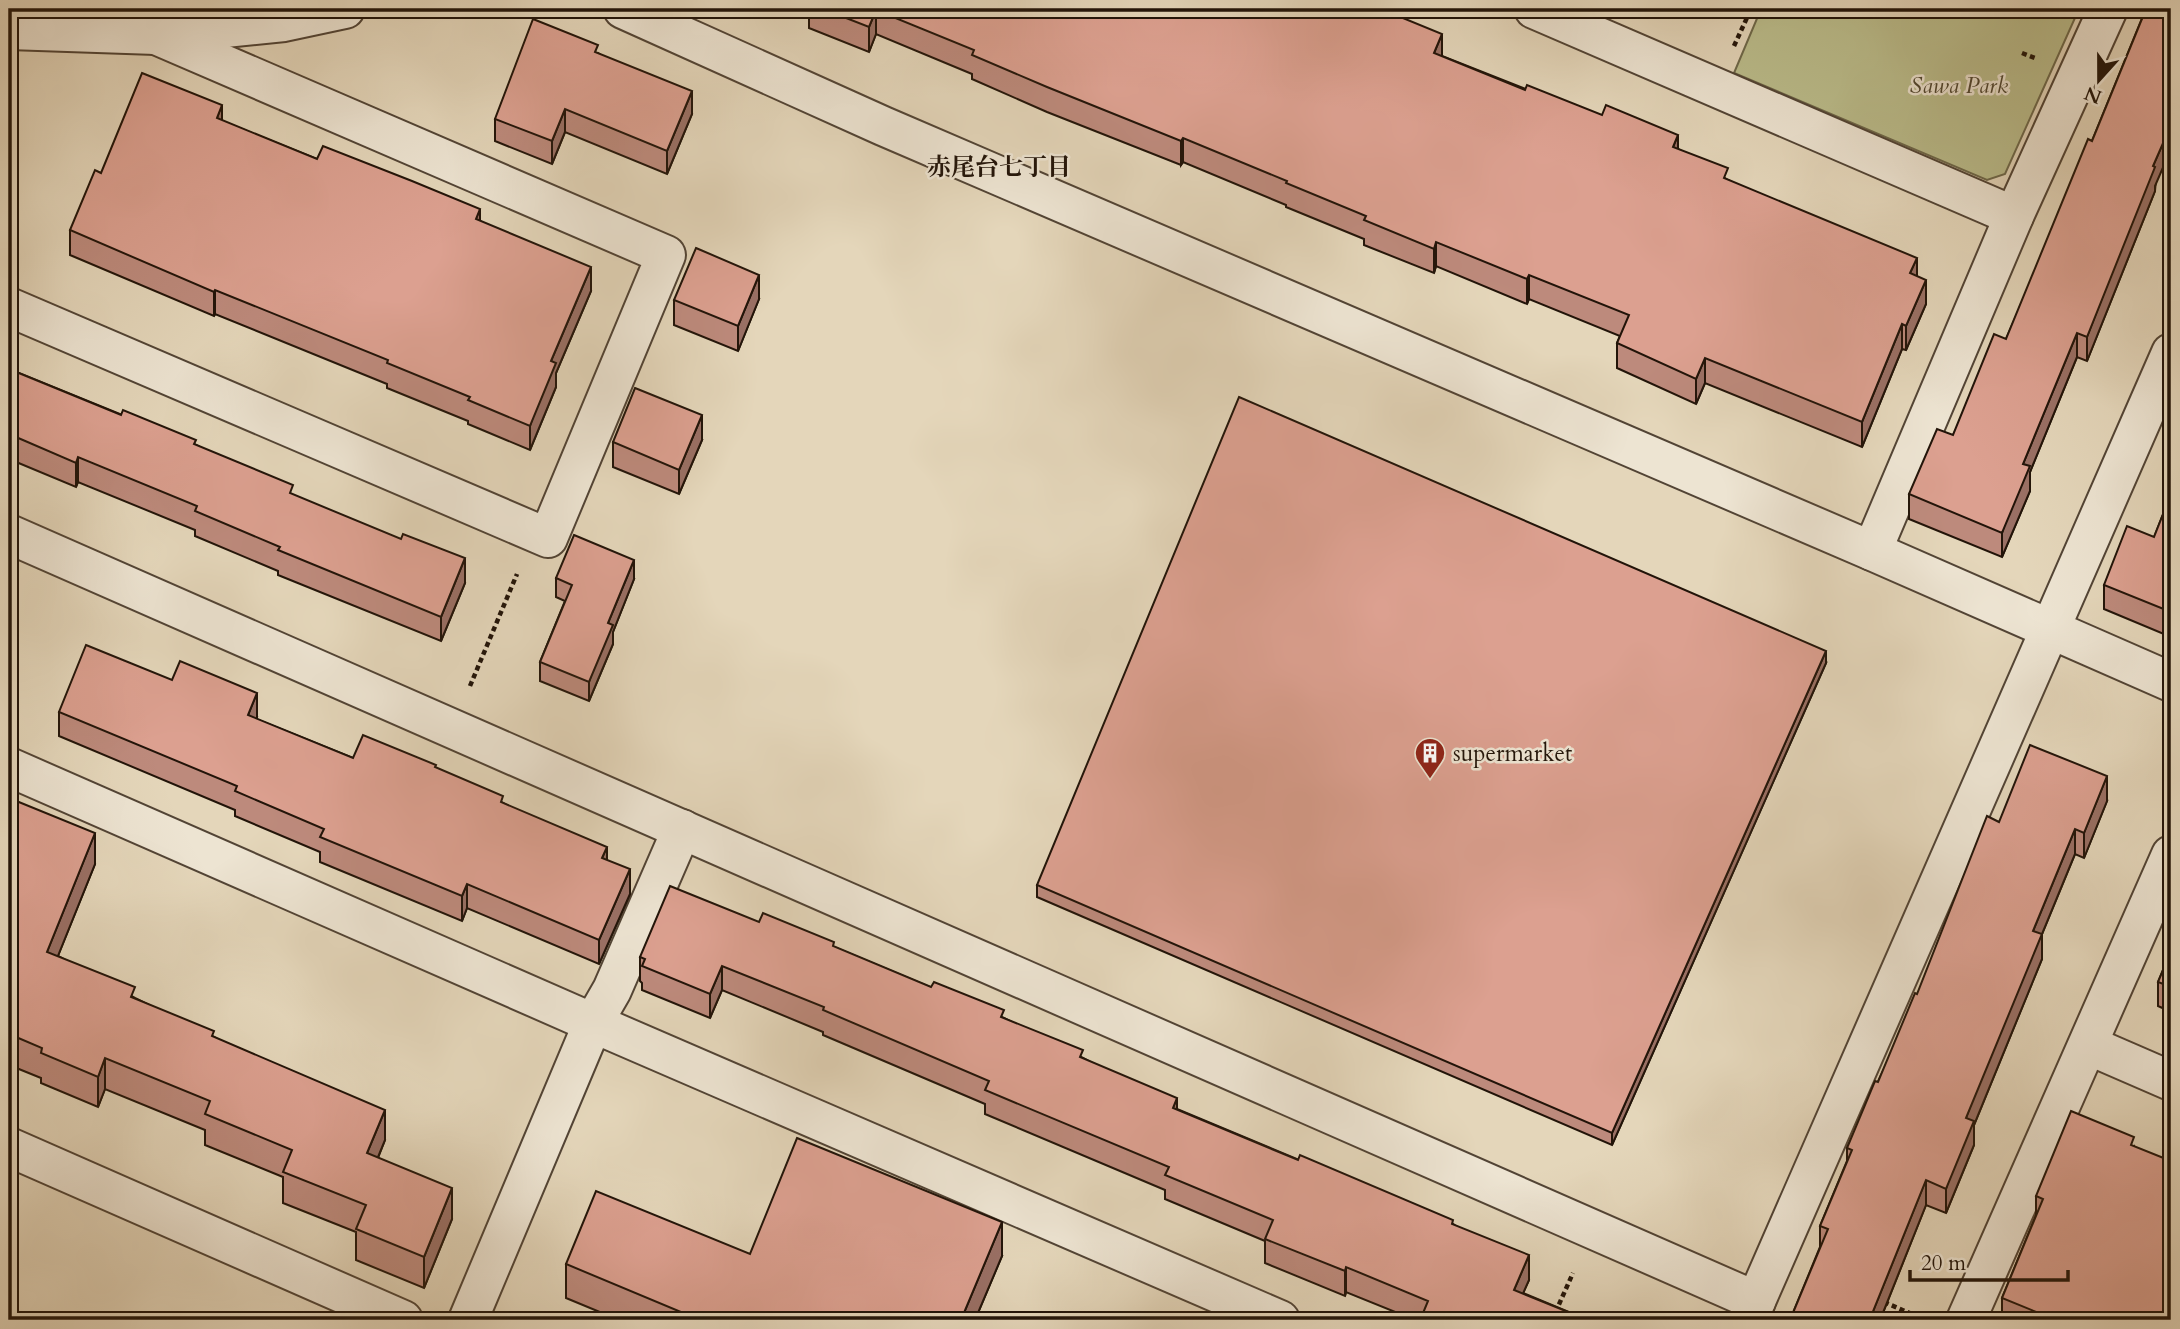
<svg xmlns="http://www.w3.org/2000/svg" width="2180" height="1329" viewBox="0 0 2180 1329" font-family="Cardo,'Noto Serif JP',serif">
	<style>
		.park { fill: #babc8b; stroke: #6e684a; stroke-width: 2 }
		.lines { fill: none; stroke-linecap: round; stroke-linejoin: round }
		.minor-casing { stroke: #524435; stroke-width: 42 }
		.path { stroke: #221409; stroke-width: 4.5; stroke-dasharray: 5 3.5; stroke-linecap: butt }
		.minor { stroke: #ede4d2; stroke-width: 38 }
		.wall { fill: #bd8a7c; stroke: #221409; stroke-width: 2 }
		.shaded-wall { fill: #9a7065; stroke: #221409; stroke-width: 2 }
		.building { fill: #dca090; stroke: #221409; stroke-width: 2 }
		.labels { text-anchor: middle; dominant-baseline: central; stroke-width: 5; stroke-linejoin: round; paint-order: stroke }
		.park-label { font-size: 23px; font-style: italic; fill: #504630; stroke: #ede4d2 }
		.poi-label { font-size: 23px; fill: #221409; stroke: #ede4d2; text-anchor: start }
		.neighbourhood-label { font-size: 24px; font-weight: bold; fill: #221409; stroke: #ede4d2 }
	</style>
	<rect width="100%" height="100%" fill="#e4d6ba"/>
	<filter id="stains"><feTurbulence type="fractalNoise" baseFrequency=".00286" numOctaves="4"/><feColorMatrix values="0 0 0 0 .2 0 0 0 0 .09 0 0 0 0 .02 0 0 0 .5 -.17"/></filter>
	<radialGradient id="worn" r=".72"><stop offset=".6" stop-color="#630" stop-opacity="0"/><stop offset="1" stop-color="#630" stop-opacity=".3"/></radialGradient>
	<polygon class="park" points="1761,9 2079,9 2005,174 1987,180 1734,73"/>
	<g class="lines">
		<g class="minor-casing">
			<g id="minor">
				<polyline points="623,9 883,126 1872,551 2171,682"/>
				<polyline points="1534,9 2014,216"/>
				<polyline points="9,30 156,35 284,22 345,9"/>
				<polyline points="9,307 548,538 666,255 156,35"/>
				<polyline points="9,534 1756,1301 1748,1320"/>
				<polyline points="1872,551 2014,216 2108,9"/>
				<polyline points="9,767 593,1023 1280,1320"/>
				<polyline points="2088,1045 2171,1081"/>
				<polyline points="9,1147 403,1320"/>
				<polyline points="1756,1301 2171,353"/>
				<polyline points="468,1320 593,1023 612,990 682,829"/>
				<polyline points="1966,1320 2171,855"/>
			</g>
		</g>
		<g class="path">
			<polyline points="1734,46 1751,9"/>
			<polyline points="2022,53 2035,58"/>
			<polyline points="470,686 517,574"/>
			<polyline points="1884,1302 1921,1318"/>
			<polyline points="1552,1320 1573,1273"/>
		</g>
		<use href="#minor" class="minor"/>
	</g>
	<g class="wall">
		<polygon points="796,9 1366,9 1442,56 1678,149 1728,180 1917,276 1926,304 1906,350 1902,349 1862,447 1705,383 1696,404 1617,368 1617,343 1620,336 1529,299 1527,304 1436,266 1434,273 1364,245 1364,239 1286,207 1286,205 1183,162 1181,165 1047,112 972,79 972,74 876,34 869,52 809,28 809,14"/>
		<polygon points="2145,9 2171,9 2155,191 2087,361 2077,357 2030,472 2030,491 2002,557 1909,519 1909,494 1953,435 2006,339 2092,141 2145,11"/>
		<polygon points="598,53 692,114 667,174 565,132 552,164 495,141 495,119"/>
		<polygon points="222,121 317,159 480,221 591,291 556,373 556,387 530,450 468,424 468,421 387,388 387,384 215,314 214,316 70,255 70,230"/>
		<polygon points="759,299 738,351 674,325 674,300"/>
		<polygon points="9,369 196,445 465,583 441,641 278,575 278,571 195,536 195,530 78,482 76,487 9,459"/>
		<polygon points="702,440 679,494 613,467 613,442"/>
		<polygon points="2171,494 2171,637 2104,609 2104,585 2154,537"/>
		<polygon points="556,578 634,579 613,632 613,644 589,701 540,681 540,662 565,601 556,597"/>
		<polygon points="1826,663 1612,1145 1037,897 1037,885"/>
		<polygon points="172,680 257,717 256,719 353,758 436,768 503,803 607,860 630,894 599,964 467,908 462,921 320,862 320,852 235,816 235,810 59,736 59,712"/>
		<polygon points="9,798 95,864 58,956 135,998 214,1037 385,1140 378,1158 452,1219 424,1288 356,1260 356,1232 283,1203 283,1177 205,1145 205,1130 105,1089 98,1107 41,1083 41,1078 9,1065"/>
		<polygon points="2107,801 2084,858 2075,854 2042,934 2042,959 1974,1125 1974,1145 1946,1213 1926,1205 1881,1318 1790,1320 1820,1247 1820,1226 1847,1161 1847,1148 1999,822"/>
		<polygon points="759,922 834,947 1004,1018 1083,1058 1177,1109 1453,1224 1529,1280 1523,1293 1588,1320 1415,1320 1346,1292 1345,1296 1265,1263 1265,1241 1165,1199 1165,1190 985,1114 985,1104 823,1035 823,1032 722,990 710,1018 642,990 642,983 640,981 640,957"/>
		<polygon points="2171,951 2171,1012 2158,1006 2158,982"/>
		<polygon points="2134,1146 2171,1320 2002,1320 2002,1298 2036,1215 2036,1196"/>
		<polygon points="750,1254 1002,1256 975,1320 619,1320 566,1298 566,1264"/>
	</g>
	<g class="shaded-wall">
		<polygon points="876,10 876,34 869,52 869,27"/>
		<polygon points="1442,34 1442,58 1434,53"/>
		<polygon points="692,91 692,114 667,174 667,151"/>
		<polygon points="222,105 222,130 217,118"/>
		<polygon points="565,109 565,132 552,164 552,141"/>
		<polygon points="2171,125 2171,149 2155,186 2155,191 2087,361 2087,337 2153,166"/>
		<polygon points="1678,135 1678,159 1673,147"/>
		<polygon points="1183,138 1183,162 1181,165 1181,141"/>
		<polygon points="480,209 480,233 476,219"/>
		<polygon points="1436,242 1436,266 1434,273 1434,249"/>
		<polygon points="1917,258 1917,282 1910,273"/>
		<polygon points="591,267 591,291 556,373 556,387 530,450 530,426 551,361"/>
		<polygon points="759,275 759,299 738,351 738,326"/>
		<polygon points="1529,275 1529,299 1527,304 1527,279"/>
		<polygon points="1926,280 1926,304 1906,350 1906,326"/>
		<polygon points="215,290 215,314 214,316 214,292"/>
		<polygon points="1902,324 1902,349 1862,447 1862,422"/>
		<polygon points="2077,333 2077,357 2030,472 2030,491 2002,557 2002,533 2023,464"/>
		<polygon points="1705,358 1705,383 1696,404 1696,379"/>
		<polygon points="702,415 702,440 679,494 679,470"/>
		<polygon points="78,457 78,482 76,487 76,463"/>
		<polygon points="465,558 465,583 441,641 441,617"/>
		<polygon points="634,560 634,579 613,632 613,644 589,701 589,682 608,623"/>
		<polygon points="1826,651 1826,663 1612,1145 1612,1133"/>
		<polygon points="257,693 257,717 248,740 248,715"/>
		<polygon points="2107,776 2107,801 2084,858 2084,833"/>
		<polygon points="2075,829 2075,854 2042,934 2042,959 1974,1125 1974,1145 1946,1213 1946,1189 1966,1118 2033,931"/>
		<polygon points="95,833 95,864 47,983 47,952"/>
		<polygon points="607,847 607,871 602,858"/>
		<polygon points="630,869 630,894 599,964 599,940"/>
		<polygon points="467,884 467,908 462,921 462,896"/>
		<polygon points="722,966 722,990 710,1018 710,994"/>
		<polygon points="105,1058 105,1089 98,1107 98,1077"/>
		<polygon points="1177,1098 1177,1122 1173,1108"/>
		<polygon points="385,1110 385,1140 367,1184 367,1153"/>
		<polygon points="1926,1180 1926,1205 1880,1320 1872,1314"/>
		<polygon points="452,1188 452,1219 424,1288 424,1257"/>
		<polygon points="1002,1222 1002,1256 975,1320 961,1320"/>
		<polygon points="1529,1255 1529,1280 1514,1314 1514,1290"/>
		<polygon points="1346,1267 1346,1292 1345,1296 1345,1271"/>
	</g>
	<g class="building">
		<polygon points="823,9 1366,9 1376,13 1377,9 1381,9 1442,34 1434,53 1525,90 1527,85 1602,115 1606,105 1678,135 1673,147 1728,168 1724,178 1917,258 1910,273 1926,280 1906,326 1902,324 1862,422 1705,358 1696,379 1617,343 1629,315 1529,275 1527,279 1436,242 1434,249 1364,220 1366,216 1286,183 1287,181 1183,138 1181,141 1047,87 972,55 974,50 876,10 869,27"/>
		<polygon points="2146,9 2171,9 2171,125 2153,166 2155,167 2087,337 2077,333 2023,464 2030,466 2002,533 1909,494 1937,429 1953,435 1994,334 2006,339 2088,139 2092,141"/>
		<polygon points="533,19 598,45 595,52 692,91 667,151 565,109 552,141 495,119"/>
		<polygon points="142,73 222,105 217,118 317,159 323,146 412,181 480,209 476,219 591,267 551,361 556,363 530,426 468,400 470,397 387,363 388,360 215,290 214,292 70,230 95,170 101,173"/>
		<polygon points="696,248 759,275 738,326 674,300"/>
		<polygon points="9,369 121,415 123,410 196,440 194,444 293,485 290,493 401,539 403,534 465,558 441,617 278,550 280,547 195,511 197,506 78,457 76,463 9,434"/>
		<polygon points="635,388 702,415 679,470 613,442"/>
		<polygon points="1239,397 1826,651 1612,1133 1037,885"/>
		<polygon points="2171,494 2171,612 2104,585 2127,526 2154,537"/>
		<polygon points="574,535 634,560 608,623 613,625 589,682 540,662 572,585 556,578"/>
		<polygon points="86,645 172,680 180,661 257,693 248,715 353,758 363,735 436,765 435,767 503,796 501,802 607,847 602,858 630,869 599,940 467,884 462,896 320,837 324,829 235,791 237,786 59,712"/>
		<polygon points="2030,745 2107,776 2084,833 2075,829 2033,931 2042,934 1966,1118 1974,1121 1946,1189 1926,1180 1872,1314 1887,1320 1790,1320 1828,1229 1820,1226 1852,1150 1847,1148 1875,1081 1878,1082 1915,993 1917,994 1987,816 1999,822"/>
		<polygon points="9,798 95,833 47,952 135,987 131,997 214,1031 212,1036 385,1110 367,1153 452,1188 424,1257 356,1229 366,1205 283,1172 292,1150 205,1114 210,1101 105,1058 98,1077 41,1053 42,1048 9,1034"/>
		<polygon points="670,886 759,922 763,913 834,942 833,946 931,987 934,982 1004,1010 1001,1017 1083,1050 1080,1057 1177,1098 1173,1108 1298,1160 1300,1155 1453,1220 1452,1224 1529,1255 1514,1290 1588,1320 1426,1320 1421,1318 1428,1301 1346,1267 1345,1271 1265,1239 1273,1220 1165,1175 1169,1167 985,1090 989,1081 823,1010 824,1007 722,966 710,994 642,966 645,959 640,957"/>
		<polygon points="2171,951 2171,987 2158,982"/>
		<polygon points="2071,1111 2134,1137 2131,1145 2171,1161 2171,1320 2078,1320 2066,1315 2064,1320 2056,1320 2002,1298 2043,1199 2036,1196"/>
		<polygon points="797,1138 1002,1222 961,1320 700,1320 566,1264 596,1191 750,1254"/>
	</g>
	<defs>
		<g id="building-pin" transform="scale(1.575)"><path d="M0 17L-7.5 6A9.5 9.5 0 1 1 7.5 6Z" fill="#8f2418" stroke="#ede4d2"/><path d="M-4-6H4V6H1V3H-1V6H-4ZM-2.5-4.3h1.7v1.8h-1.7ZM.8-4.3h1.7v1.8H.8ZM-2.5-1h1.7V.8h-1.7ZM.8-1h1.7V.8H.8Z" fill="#fff"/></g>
	</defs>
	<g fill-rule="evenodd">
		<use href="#building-pin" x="1430" y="753"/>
	</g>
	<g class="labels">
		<g class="park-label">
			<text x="1959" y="85">Sawa Park</text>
		</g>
		<g class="poi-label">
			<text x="1453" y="753">supermarket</text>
		</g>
		<g class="neighbourhood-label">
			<text x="999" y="167">赤尾台七丁目</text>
		</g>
	</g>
	<rect width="2180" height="1329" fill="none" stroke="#e4d6ba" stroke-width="35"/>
	<rect x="10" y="10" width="2159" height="1308" fill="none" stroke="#221409" stroke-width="3.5"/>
	<rect x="18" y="18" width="2145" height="1294" fill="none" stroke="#221409" stroke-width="2"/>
	<g transform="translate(2099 80) rotate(201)" stroke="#ede4d2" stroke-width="5" paint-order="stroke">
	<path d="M0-5L12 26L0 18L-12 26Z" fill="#221409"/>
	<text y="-10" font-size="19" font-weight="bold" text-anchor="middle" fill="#221409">N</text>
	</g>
	<path d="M1910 1270v10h158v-10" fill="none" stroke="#221409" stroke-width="3.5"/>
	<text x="1921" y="1270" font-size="21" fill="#221409" stroke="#ede4d2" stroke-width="5" paint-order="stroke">20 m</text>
	<rect width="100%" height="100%" filter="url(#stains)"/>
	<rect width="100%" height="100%" fill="url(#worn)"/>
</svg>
